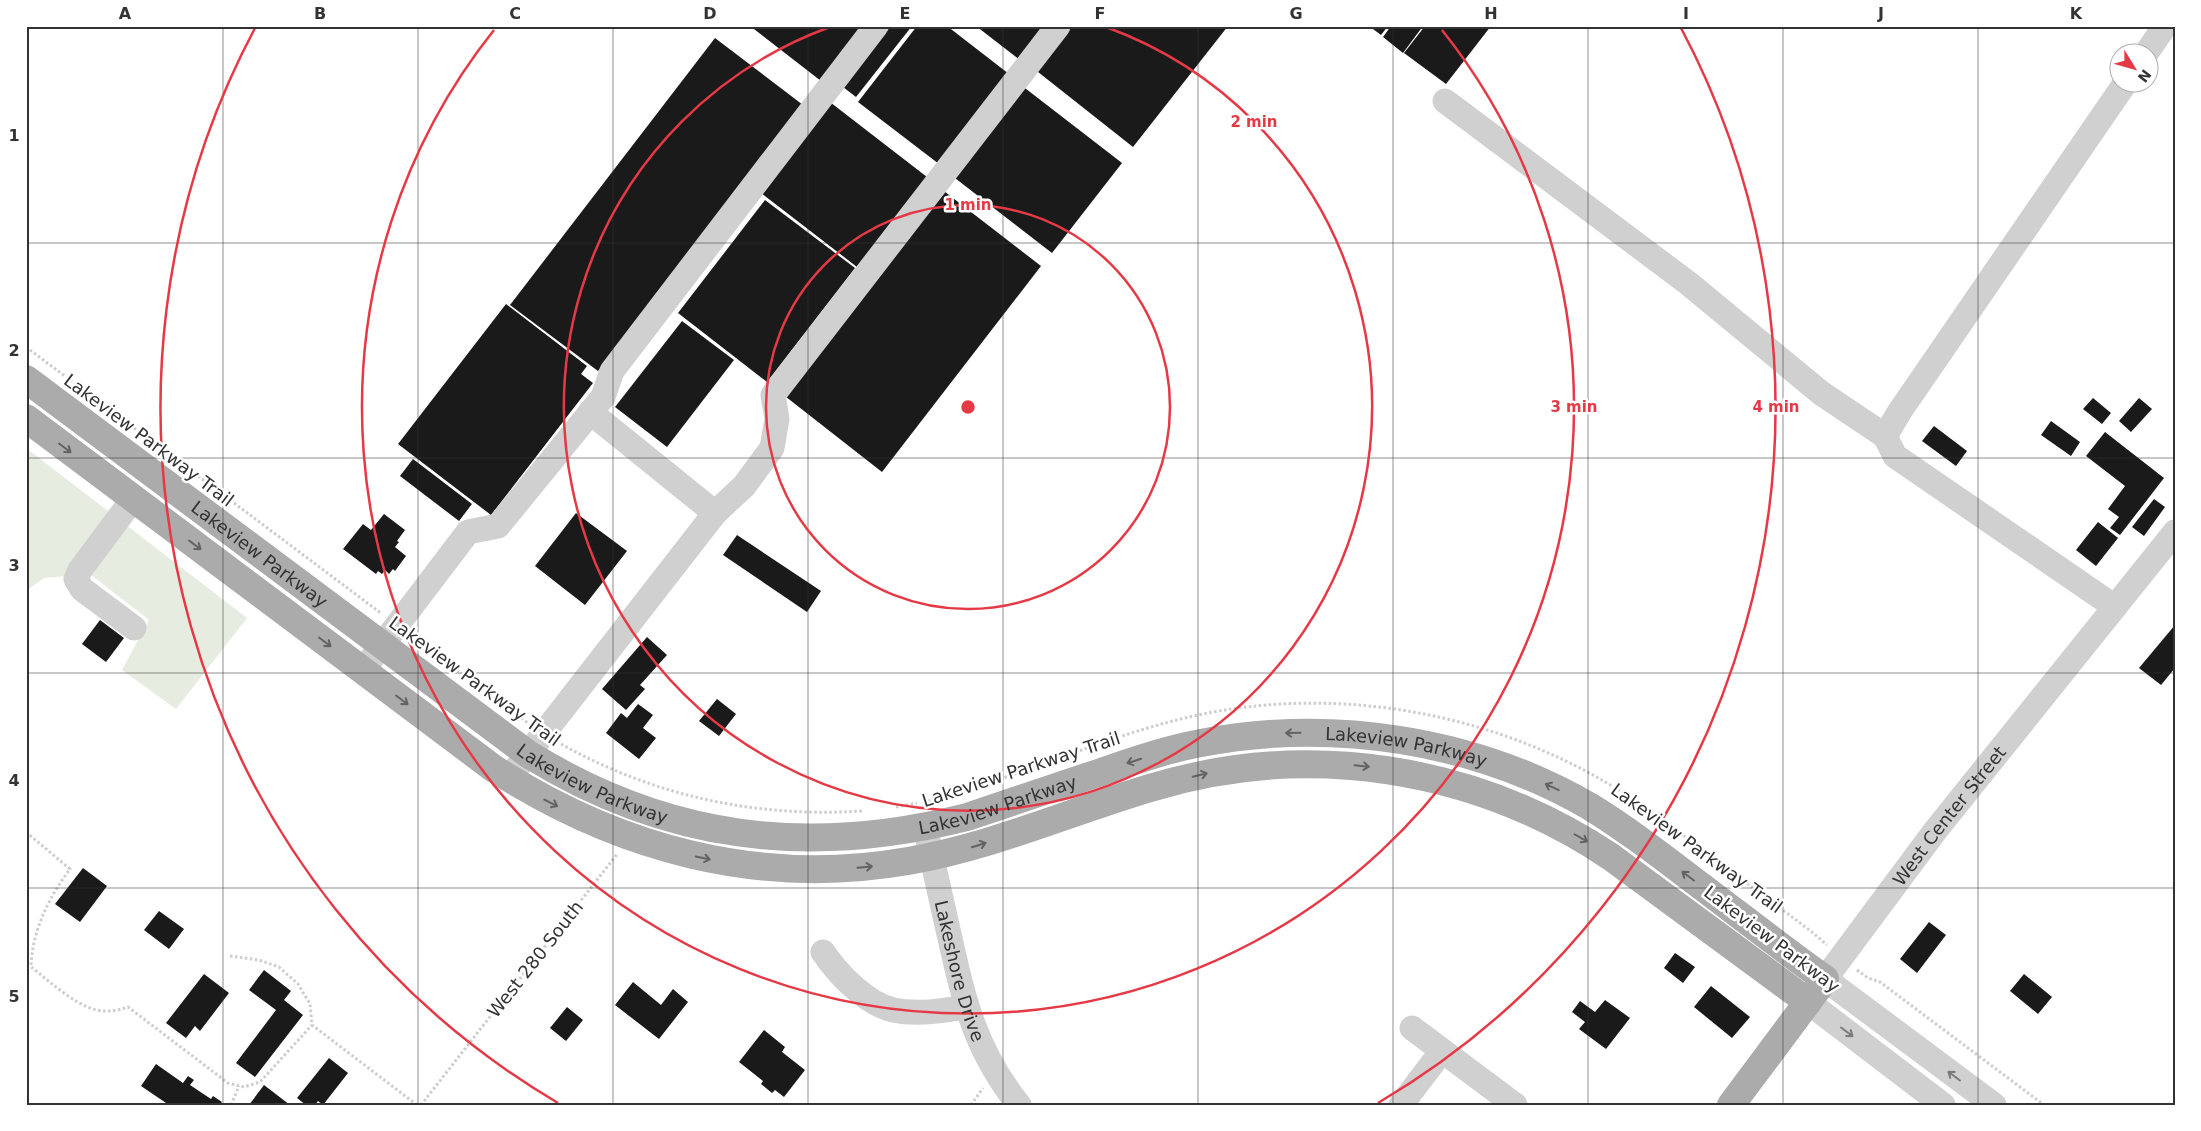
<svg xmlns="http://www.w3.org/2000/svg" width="2201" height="1131" viewBox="0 0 2201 1131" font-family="'DejaVu Sans',sans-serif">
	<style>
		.green { fill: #e6ecdf }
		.building { fill: #1a1a1a }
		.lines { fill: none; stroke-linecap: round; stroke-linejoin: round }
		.path { stroke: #cdcdcd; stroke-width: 3; stroke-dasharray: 2.5 2.5; stroke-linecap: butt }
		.minor { stroke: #d0d0d0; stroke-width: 25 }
		.major { stroke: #ababab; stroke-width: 28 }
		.oneway { stroke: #636363 }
		.oneway2 { stroke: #7a7a7a }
		.grid { fill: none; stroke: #333; stroke-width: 1; stroke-opacity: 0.55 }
		.ring { fill: none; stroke: #e63946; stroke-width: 2.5 }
		.labels { text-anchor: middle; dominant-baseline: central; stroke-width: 5; stroke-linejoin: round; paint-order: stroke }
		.street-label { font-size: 18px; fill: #333; stroke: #fff }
		.centre { fill: #e63946; stroke: #fff; stroke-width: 2.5 }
		.ring-label { font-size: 15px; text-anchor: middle; font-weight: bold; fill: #e63946; stroke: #fff; stroke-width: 5; stroke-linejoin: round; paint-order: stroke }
		.neatline { fill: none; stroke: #333; stroke-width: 2 }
		.grid-label { font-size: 16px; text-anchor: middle; font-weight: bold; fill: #333 }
	</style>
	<rect width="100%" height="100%" fill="#fff"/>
	<polygon class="green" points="26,448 247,618 176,709 122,670 149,620 90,574 44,578 26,591"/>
	<g class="building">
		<polygon points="750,26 863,26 821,81"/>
		<polygon points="891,26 912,26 856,97 843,87"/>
		<polygon points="917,26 947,26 1009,74 939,164 858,102"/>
		<polygon points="976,26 1046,26 1020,60"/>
		<polygon points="1065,26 1228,26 1133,147 1033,68"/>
		<polygon points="1369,26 1388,26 1381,35"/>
		<polygon points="1391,26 1423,26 1403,53 1383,37"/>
		<polygon points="1425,26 1491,26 1446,84 1404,53"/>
		<polygon points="715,38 803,105 598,371 510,305"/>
		<polygon points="1021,85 1122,163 1052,253 951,175"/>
		<polygon points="826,99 927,177 857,267 756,189"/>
		<polygon points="940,188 1041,266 882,472 781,393"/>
		<polygon points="765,200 855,268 767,382 678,313"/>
		<polygon points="506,304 587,366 581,374 593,383 491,515 398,444"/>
		<polygon points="682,321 734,360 667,447 615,407"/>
		<polygon points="2093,398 2111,413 2102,424 2083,409"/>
		<polygon points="2139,398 2152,409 2131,432 2119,421"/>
		<polygon points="2051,421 2080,442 2071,456 2041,435"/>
		<polygon points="1934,426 1967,451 1956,466 1922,441"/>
		<polygon points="2105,432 2164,478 2120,535 2110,528 2119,517 2108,509 2125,486 2086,456"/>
		<polygon points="413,459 472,504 459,521 400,476"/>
		<polygon points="2154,499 2165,507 2144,536 2132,527"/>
		<polygon points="576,513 627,551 585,605 535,566"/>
		<polygon points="384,514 405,530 397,541 399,542 395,547 406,556 395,571 393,569 389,574 385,570 382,574 378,571 376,574 343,549 363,524 371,530"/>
		<polygon points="2098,522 2118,538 2096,566 2076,550"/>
		<polygon points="737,535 821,591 807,612 723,555"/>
		<polygon points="100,620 124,638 106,662 82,644"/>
		<polygon points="2175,625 2175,668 2161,685 2139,668"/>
		<polygon points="647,637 667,655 640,685 645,689 626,710 602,689"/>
		<polygon points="717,699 736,714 719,736 699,721"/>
		<polygon points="638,704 653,715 643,728 656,738 639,759 606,733 621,713 627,718"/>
		<polygon points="83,868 107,886 80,922 55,904"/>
		<polygon points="159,911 184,929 169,949 144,930"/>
		<polygon points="1929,922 1946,935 1917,973 1900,959"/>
		<polygon points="1675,953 1695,967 1683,983 1664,968"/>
		<polygon points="264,970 291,991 284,1000 303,1015 255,1077 236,1063 276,1010 249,990"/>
		<polygon points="204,974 229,993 200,1031 195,1026 186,1038 166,1023"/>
		<polygon points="2024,974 2052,997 2038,1014 2010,991"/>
		<polygon points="633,982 661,1005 673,989 688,1002 659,1039 615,1005"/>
		<polygon points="1711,986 1750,1017 1732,1038 1694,1007"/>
		<polygon points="1605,1000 1630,1018 1606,1049 1579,1029 1585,1022 1572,1012 1580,1001 1595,1012"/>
		<polygon points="567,1007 583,1020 566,1041 550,1028"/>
		<polygon points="764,1030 785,1047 782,1052 805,1070 784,1097 775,1090 772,1093 761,1084 763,1081 739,1062"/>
		<polygon points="329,1058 348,1073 323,1105 318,1101 315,1105 306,1105 297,1098"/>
		<polygon points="156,1064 183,1083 188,1076 194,1080 190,1085 211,1099 213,1096 222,1102 220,1105 169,1105 141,1086"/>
		<polygon points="264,1085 290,1105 249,1105"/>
	</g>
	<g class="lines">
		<g class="path">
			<polyline points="26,347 382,614"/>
			<polyline points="413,637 528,723"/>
			<path d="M561,744C654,796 756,818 862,811"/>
			<path d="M928,801C1015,779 1097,739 1185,718C1330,683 1491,711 1617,789C1646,806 1673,828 1700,848C1737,876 1775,904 1812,932L1827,945"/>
			<polyline points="896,807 917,803"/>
			<path d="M26,832L70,869C49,897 32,931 31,967C51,982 82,1013 108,1011C115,1011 122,1009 128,1007L228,1083L244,1087L260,1082L312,1025"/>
			<polyline points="230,956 259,960 279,967 298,984 310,1004 312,1025 417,1105"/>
			<polyline points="1857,970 1868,978 1880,982 2044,1105"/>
			<polyline points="231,1105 239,1086"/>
			<polyline points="421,1105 618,853"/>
			<polyline points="971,1105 983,1088"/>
		</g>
		<g class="minor">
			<polyline points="2147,52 2165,26"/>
			<polyline points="1445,101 1688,283 1821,393 1885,436"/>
			<polyline points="590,412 715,513"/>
			<polyline points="133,499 80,570 76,579 82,589 134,628"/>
			<polyline points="2115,607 1895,456 1885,436 1900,411 2126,82"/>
			<polyline points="363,670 468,532 498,526 603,397 612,371 876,26"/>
			<polyline points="509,778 715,513 744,486 772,448 777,419 773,395 1058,26"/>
			<path id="s1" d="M925,827C933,863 941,899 949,934C964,1001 975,1050 1019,1105"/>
			<path d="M823,952C838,974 865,1003 893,1010C917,1015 942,1011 966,1007"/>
			<polyline points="1808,1002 1943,1105"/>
			<polyline points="1412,1028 1515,1105"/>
			<polyline points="1401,1105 1442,1051"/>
			<path id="s2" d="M1994,1105L1825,979L1935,831L2175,532"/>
		</g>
		<g class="major">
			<path id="s3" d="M26,379L528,754C667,840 809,857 967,817C1008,803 1050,789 1092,775C1128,763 1163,750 1201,743C1331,718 1473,739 1589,806C1625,828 1659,854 1693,880C1737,913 1780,947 1825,979L1731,1105"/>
			<path d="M26,418L493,768C618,849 759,887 908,861C991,847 1069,812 1150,788C1307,740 1475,766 1611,857L1808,1002"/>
		</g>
	</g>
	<defs><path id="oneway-shaft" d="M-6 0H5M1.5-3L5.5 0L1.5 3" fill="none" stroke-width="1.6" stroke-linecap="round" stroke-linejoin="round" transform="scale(1.25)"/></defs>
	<g class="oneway">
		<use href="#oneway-shaft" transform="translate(65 448) rotate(37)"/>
		<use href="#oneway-shaft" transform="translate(195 545) rotate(37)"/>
		<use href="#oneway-shaft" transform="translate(325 642) rotate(37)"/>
		<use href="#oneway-shaft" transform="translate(402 700) rotate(37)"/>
		<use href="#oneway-shaft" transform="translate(1293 733) rotate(179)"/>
		<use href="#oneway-shaft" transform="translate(1134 761) rotate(162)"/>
		<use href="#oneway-shaft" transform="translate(1362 766) rotate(6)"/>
		<use href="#oneway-shaft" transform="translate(1200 775) rotate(-13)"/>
		<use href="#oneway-shaft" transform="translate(1552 787) rotate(-155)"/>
		<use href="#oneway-shaft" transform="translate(551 803) rotate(27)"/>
		<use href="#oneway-shaft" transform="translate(1581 838) rotate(30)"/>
		<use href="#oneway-shaft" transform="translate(979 845) rotate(-17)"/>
		<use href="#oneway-shaft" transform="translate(703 858) rotate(12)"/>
		<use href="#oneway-shaft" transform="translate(865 867) rotate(-5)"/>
		<use href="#oneway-shaft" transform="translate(1688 876) rotate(-143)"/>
	</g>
	<g class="oneway2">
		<use href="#oneway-shaft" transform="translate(1847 1032) rotate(37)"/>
		<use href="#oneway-shaft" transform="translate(1954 1076) rotate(-143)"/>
	</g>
	<path class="grid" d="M223,26V1105M418,26V1105M613,26V1105M808,26V1105M1003,26V1105M1198,26V1105M1393,26V1105M1588,26V1105M1783,26V1105M1978,26V1105M26,243H2175M26,458H2175M26,673H2175M26,888H2175"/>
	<g class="ring">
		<circle cx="968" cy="407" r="202"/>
		<path d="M1106 27A404 404 0 1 1 830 27"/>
		<path d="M1442 30A606 606 0 1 1 494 30"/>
		<path d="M558 1103A808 808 0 0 1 255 28M1681 28A808 808 0 0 1 1378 1103"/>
	</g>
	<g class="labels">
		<g class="street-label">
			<text transform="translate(149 440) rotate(37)">Lakeview Parkway Trail</text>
			<text stroke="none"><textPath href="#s3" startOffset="292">Lakeview Parkway</textPath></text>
			<text transform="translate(475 681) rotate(36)">Lakeview Parkway Trail</text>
			<text stroke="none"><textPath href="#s3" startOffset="1536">Lakeview Parkway</textPath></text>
			<text transform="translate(1021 769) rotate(-18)">Lakeview Parkway Trail</text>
			<text stroke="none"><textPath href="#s3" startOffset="698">Lakeview Parkway</textPath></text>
			<text stroke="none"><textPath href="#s3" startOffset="1116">Lakeview Parkway</textPath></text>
			<text stroke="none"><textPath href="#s2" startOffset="416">West Center Street</textPath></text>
			<text transform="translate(1697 848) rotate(36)">Lakeview Parkway Trail</text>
			<text transform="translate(1772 939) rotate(37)">Lakeview Parkway</text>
			<text transform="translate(535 959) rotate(-52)">West 280 South</text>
			<text stroke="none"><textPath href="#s1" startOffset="148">Lakeshore Drive</textPath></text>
		</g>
	</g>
	<circle cx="968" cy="407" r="8" class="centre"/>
	<g class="ring-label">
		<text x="1254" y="127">2 min</text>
		<text x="968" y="210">1 min</text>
		<text x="1574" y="412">3 min</text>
		<text x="1776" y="412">4 min</text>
	</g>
	<rect width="2201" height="1131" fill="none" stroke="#ffffff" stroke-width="55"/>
	<g transform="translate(2134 68) rotate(127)"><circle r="24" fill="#ffffff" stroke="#adadad"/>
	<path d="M0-4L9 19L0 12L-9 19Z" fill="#e63946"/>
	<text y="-8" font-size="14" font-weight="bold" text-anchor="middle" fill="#333333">N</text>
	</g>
	<rect x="28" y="28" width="2146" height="1076" class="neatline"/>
	<g class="grid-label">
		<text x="125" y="19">A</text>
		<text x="320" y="19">B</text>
		<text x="515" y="19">C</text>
		<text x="710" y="19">D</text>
		<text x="905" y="19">E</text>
		<text x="1100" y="19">F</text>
		<text x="1296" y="19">G</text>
		<text x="1491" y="19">H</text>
		<text x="1686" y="19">I</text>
		<text x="1881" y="19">J</text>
		<text x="2076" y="19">K</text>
		<text x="14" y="141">1</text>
		<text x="14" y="356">2</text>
		<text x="14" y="571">3</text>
		<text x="14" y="786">4</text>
		<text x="14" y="1002">5</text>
	</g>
</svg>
